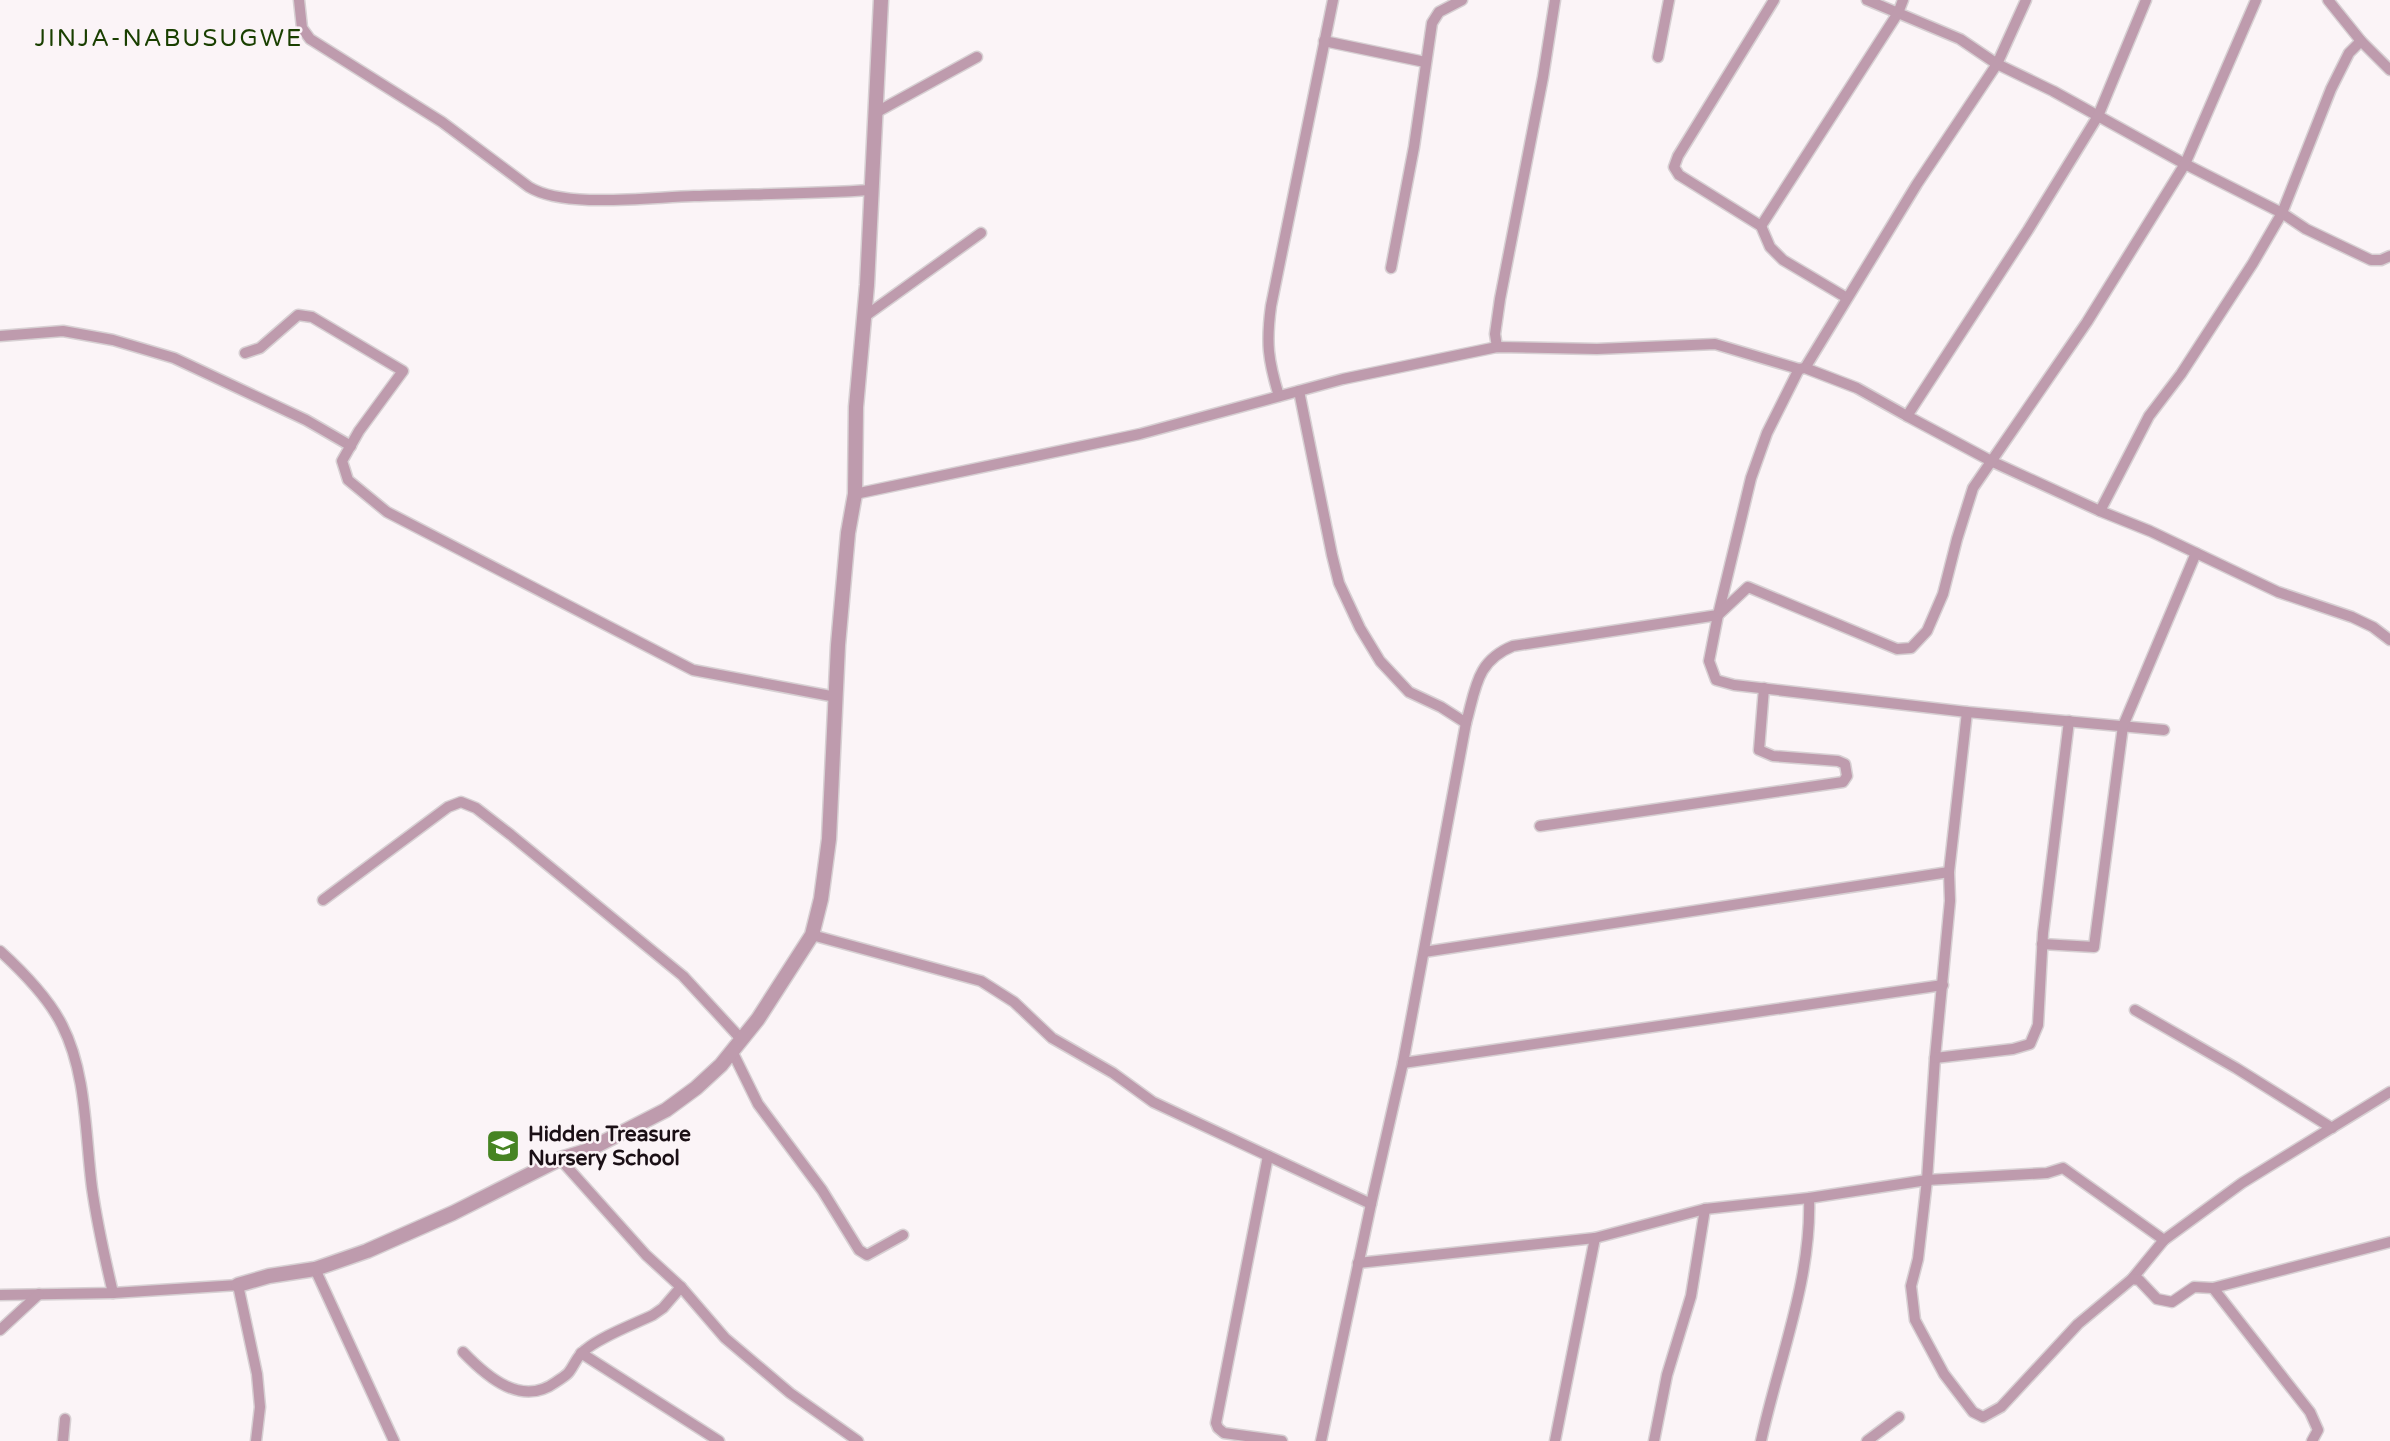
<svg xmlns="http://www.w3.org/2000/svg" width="2390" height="1441" viewBox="0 0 2390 1441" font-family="'Varela Round',sans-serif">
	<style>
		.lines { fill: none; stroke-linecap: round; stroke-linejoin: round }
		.minor-casing { stroke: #d7d0d3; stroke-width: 13 }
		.tertiary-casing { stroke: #d7d0d3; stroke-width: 17 }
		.minor { stroke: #be9bad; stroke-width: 10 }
		.tertiary { stroke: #be9bad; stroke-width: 14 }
		.labels { text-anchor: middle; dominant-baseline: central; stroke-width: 5; stroke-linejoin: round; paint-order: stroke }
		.poi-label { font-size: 21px; font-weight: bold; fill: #1b1016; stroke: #fbf4f7; text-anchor: start }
		.quarter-label { font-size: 24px; letter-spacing: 2px; fill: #193f00; stroke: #fbf4f7 }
	</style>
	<rect width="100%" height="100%" fill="#fbf4f7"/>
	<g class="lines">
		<g class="minor-casing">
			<g id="minor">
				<path d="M299,0L302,28L310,39L442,122L529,187C565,209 651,197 694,196C753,194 812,194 871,190"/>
				<polyline points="1774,0 1678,156 1674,167 1679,175 1761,226 1770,247 1783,260 1847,298"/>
				<polyline points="1867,0 1960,39 1997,64 2053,91 2185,164 2282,213 2306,229 2371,260 2381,260 2390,256"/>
				<polyline points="2328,0 2361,41 2390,70"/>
				<polyline points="1324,41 1425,62"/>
				<polyline points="1658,57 1669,0"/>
				<polyline points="875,113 977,57"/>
				<polyline points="1761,226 1898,13 1903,0"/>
				<polyline points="1391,268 1414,147 1432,23 1439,12 1462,0"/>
				<polyline points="864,317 981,233"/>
				<polyline points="0,336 63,331 113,340 174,358 306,420 351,446"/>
				<polyline points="1497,347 1495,334 1500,299 1543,77 1555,0"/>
				<polyline points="245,353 260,348 298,315 312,317 403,371 359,431 342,461 348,480 387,512 693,670 836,697"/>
				<polyline points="1805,368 1917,184 1997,64 2026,0"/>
				<polyline points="1799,369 1767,433 1751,478 1718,615 1709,661 1716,680 1734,685 1967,712 2164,730"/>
				<polyline points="1299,391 1332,555 1339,583 1360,628 1380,661 1409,692 1441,707 1466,723"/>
				<path d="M1279,396C1268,360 1266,343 1271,306L1333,0"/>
				<polyline points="1907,416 1993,462 2100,511 2150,531 2278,592 2352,617 2373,627 2390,640"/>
				<polyline points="855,494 1140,434 1343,379 1497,347 1597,349 1715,344 1799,369 1805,368 1857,388 1907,416 2028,230 2098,116 2146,0"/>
				<polyline points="2100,511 2149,416 2181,374 2253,263 2282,213 2331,89 2349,53 2361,41"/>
				<polyline points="1967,712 1949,872 1950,901 1935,1058 1927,1180 1918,1259 1911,1286 1915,1320 1944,1374 1973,1412 1983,1417 2001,1407 2078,1324 2132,1279 2164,1240 2242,1183 2390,1092"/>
				<polyline points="1540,826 1843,782 1847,776 1845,764 1838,761 1773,756 1759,750 1764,688"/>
				<polyline points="323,900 448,807 461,802 476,808 511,835 683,976 742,1040"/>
				<polyline points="812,935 981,981 1014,1002 1052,1038 1113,1073 1153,1102 1371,1204"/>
				<polyline points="2042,944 2094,947 2123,726 2196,553"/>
				<path d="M0,951C23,972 48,997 62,1025C87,1074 85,1134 92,1188C97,1223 105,1259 113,1293"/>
				<polyline points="1424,952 1949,872"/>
				<polyline points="2135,1010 2236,1068 2332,1128"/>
				<polyline points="732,1051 758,1104 822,1190 859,1250 867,1255 903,1235"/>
				<polyline points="1935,1058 2013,1049 2030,1044 2038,1025 2043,933 2069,721"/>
				<polyline points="1403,1063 1943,985"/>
				<polyline points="1268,1156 1216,1423 1218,1428 1224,1433 1282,1441"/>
				<polyline points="560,1159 646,1255 681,1287 725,1338 790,1393 858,1441"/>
				<polyline points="1358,1263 1595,1238 1705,1209 1809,1198 1927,1180 2047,1173 2063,1168 2164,1240"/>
				<polyline points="315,1269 394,1441"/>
				<polyline points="2132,1279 2139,1280 2157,1299 2172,1302 2194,1287 2213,1288 2390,1242"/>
				<polyline points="2213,1288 2310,1412 2318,1430 2312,1441"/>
				<polyline points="0,1295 113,1293 238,1285 257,1374 260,1407 256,1441"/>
				<polyline points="0,1330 39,1294"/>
				<path d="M463,1352C488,1378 522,1407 556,1382C560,1379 566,1376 569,1372C575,1364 577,1356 585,1350C602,1336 632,1325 653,1315L663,1308L681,1287"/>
				<polyline points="581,1353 719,1441"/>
				<polyline points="63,1441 65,1419"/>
				<path d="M1321,1441L1371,1204L1403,1063L1466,723C1476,688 1476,661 1513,646L1718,615L1748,587L1897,649L1911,648L1927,631L1943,594L1957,539L1973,488L2087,322L2185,164L2256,0"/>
				<polyline points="1555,1441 1595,1238"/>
				<polyline points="1654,1441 1667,1375 1691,1296 1705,1209"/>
				<path d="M1761,1441C1778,1362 1812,1279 1809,1198"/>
				<polyline points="1867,1441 1899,1417"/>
			</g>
		</g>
		<g class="tertiary-casing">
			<polyline id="tertiary" points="238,1285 269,1276 315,1269 367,1251 453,1213 560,1159 586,1151 666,1110 696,1088 721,1065 758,1019 812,935 821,899 829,839 838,645 848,533 855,494 856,407 867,285 881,0"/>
		</g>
		<use href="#minor" class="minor"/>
		<use href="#tertiary" class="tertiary"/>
	</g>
	<defs>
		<g id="school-square" transform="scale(1.75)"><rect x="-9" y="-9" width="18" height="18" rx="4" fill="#468423" stroke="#fbf4f7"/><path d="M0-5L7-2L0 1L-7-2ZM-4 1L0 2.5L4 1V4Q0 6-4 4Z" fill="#fff"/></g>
	</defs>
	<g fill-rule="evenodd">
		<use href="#school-square" x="503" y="1146"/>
	</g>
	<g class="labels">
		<g class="poi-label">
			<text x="528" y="1134">Hidden Treasure<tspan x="528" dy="24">Nursery School</tspan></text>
		</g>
		<g class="quarter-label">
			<text x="169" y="38">JINJA-NABUSUGWE</text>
		</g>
	</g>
</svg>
